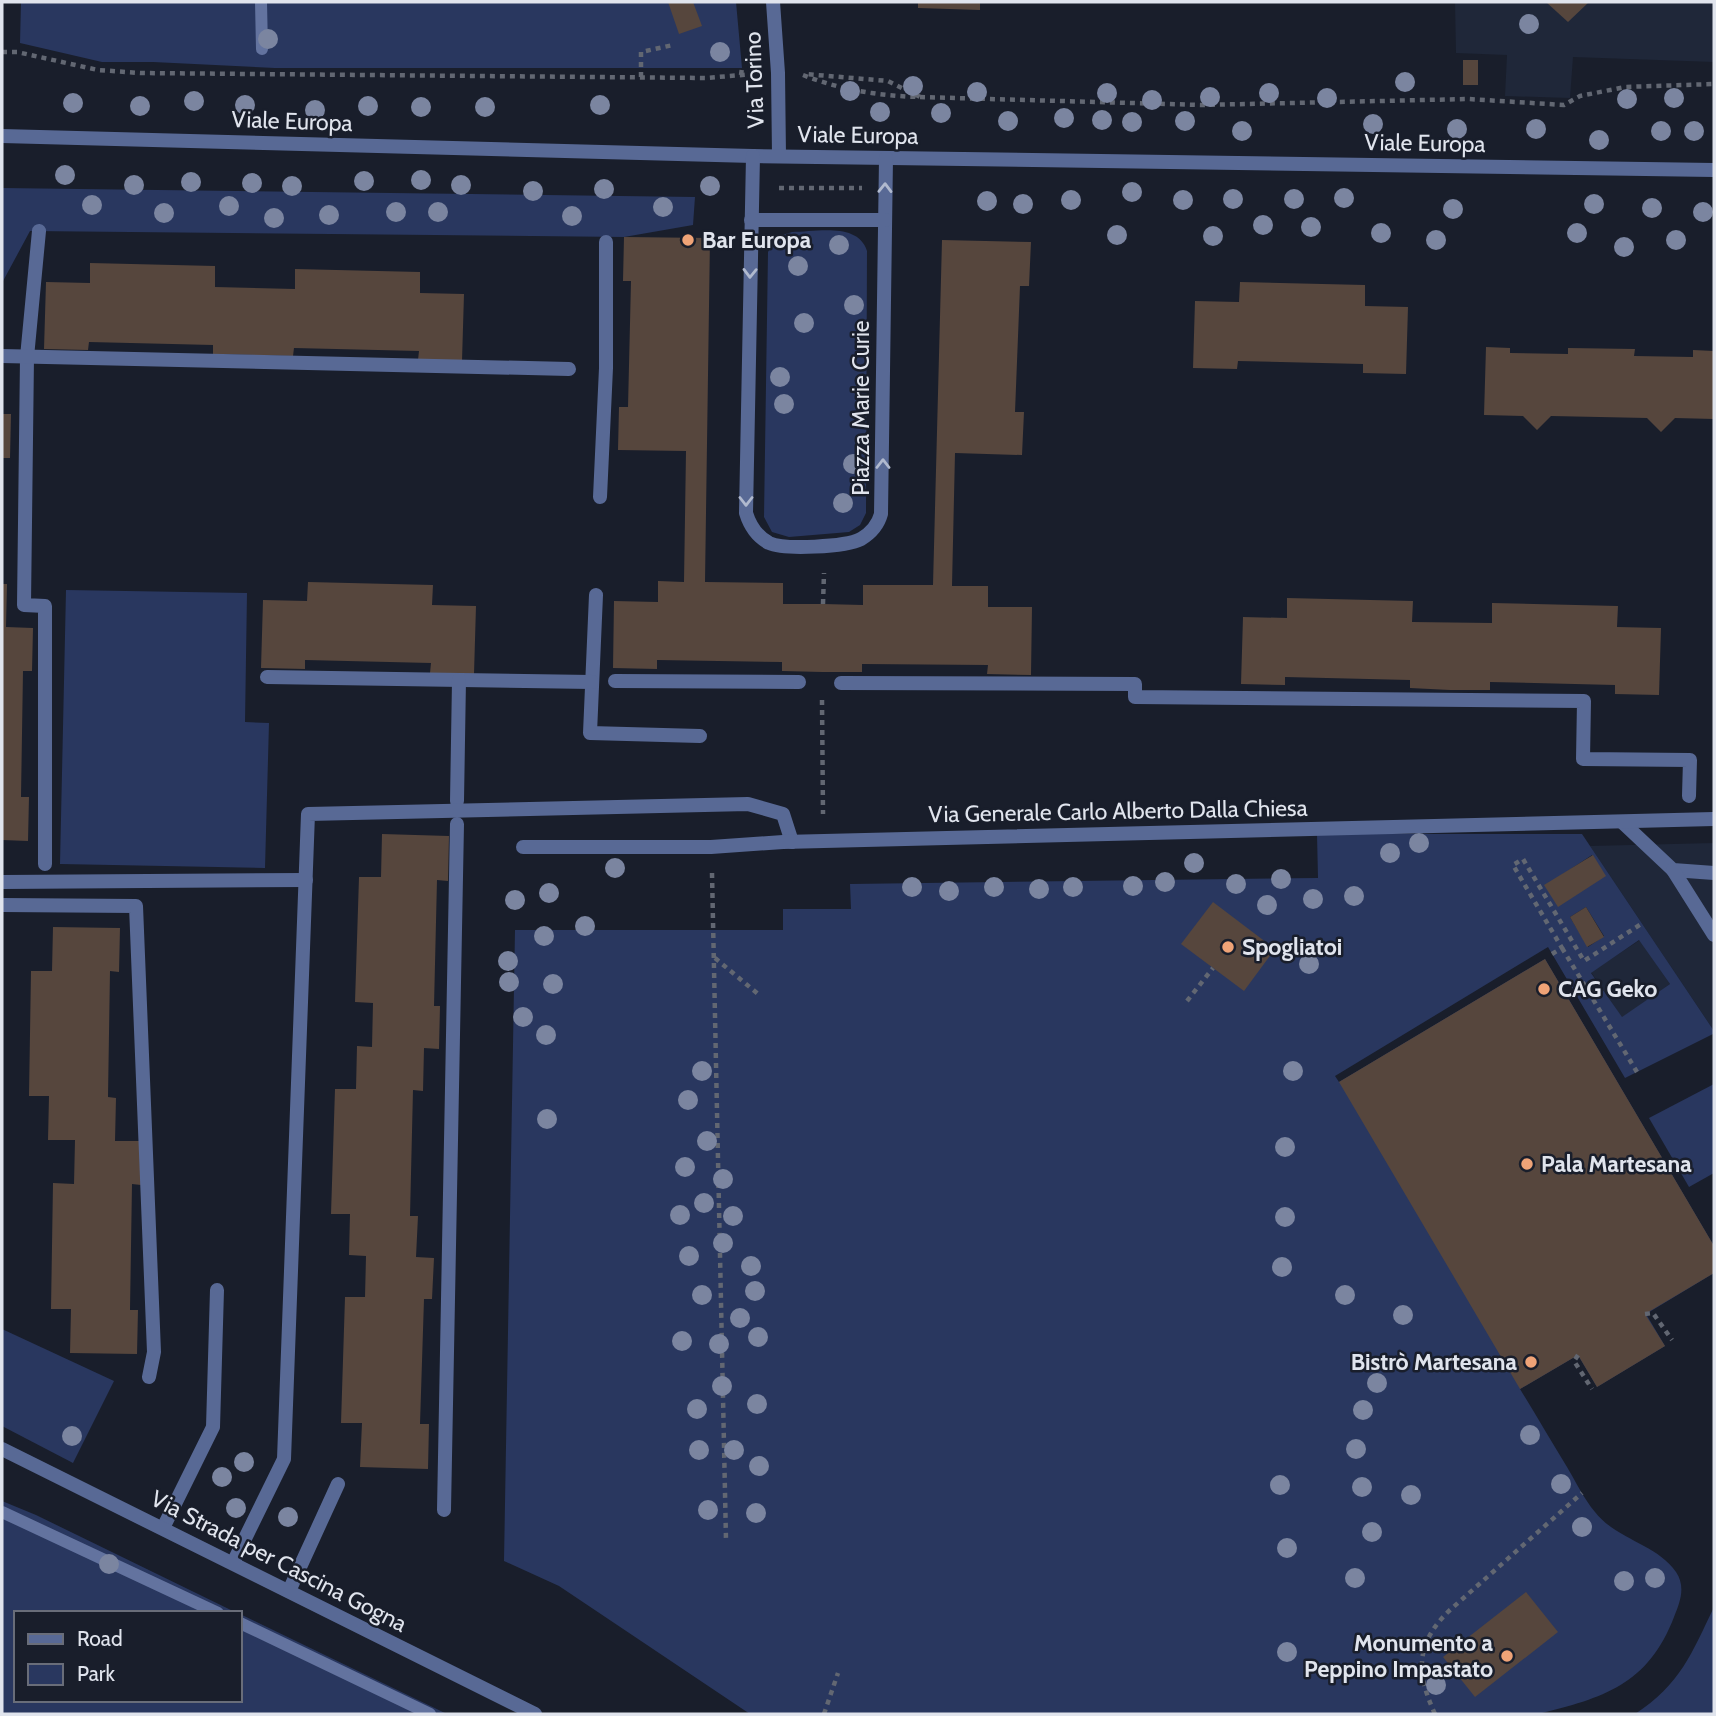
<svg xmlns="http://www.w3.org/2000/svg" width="1716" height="1716" viewBox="0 0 1716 1716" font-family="Cabin,sans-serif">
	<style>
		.built { fill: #1f2739 }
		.green { fill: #29375f; fill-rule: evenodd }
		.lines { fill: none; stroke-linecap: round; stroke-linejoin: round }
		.stream { stroke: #63739f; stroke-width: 12 }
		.building { fill: #56463d }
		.path { stroke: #626772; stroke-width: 4.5; stroke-dasharray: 5 5; stroke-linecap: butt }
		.lane { stroke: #586995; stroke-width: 14 }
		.street { stroke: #586995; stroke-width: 14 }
		.tree { fill: #7b85a0 }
		.oneway { stroke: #b0b9ce }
		.poi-dot { fill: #efa377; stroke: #191e2b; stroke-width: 2.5 }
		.labels { text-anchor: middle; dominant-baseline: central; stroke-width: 5; stroke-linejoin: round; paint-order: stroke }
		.street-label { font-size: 23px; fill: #e0e4ed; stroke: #191e2b }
		.poi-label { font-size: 23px; font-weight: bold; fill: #e0e4ed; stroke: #191e2b; text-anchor: start }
	</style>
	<rect width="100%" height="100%" fill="#191e2b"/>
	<g class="built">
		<polygon points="1455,2 1714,2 1714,62 1573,57 1570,98 1505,96 1507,55 1456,53"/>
		<polygon points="1714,843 1714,1031 1590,846"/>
		<polygon points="1640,940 1670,984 1622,1018 1591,972"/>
	</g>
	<g class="green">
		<polygon points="21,2 736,2 742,68 275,68 153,62 102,62 20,43"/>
		<polygon points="2,188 695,197 693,225 624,237 30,231 2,283"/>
		<path d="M792,232C816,232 858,222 867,251L866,513L860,525L849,532L789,537L772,532L764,517L768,252L776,237Z"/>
		<polygon points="66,590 247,593 245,722 269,723 265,868 60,864"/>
		<path d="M1317,834H1582L1714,1031V1036L1713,1034L1625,1078L1548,947L1335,1076L1339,1082L1545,959L1714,1246V1273L1646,1314L1665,1346L1597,1387L1578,1355L1520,1389C1536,1415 1551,1441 1567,1467C1576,1482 1584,1499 1595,1512C1617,1540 1657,1544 1676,1572C1686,1587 1680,1602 1674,1617C1648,1685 1603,1698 1538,1714H750L559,1586L504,1561L515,930H783V909H851L850,884L1318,878ZM1592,855L1605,876L1545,886ZM1586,907L1604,936L1588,947L1570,917ZM1639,940L1670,984L1622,1017L1591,973Z"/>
		<polygon points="1714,1084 1714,1173 1689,1187 1649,1118"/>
		<polygon points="2,1329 114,1381 73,1463 2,1426"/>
		<polygon points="2,1501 36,1515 237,1613 16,1613 16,1700 240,1700 240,1614 447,1714 2,1714"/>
		<path d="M1714,1607V1714H1635C1680,1685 1692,1653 1714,1607Z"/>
	</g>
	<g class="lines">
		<g class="stream">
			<polyline points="261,2 262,49"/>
			<polyline points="2,1512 218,1613"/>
			<polyline points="240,1623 430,1714"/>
		</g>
	</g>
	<g class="building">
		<polygon points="668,2 693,2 702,26 679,34"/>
		<polygon points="918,2 980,2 980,10 918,8"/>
		<polygon points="1546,2 1589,2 1568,22"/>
		<rect x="1463" y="60" width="15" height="25"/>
		<polygon points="624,237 710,238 705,582 783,583 783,604 823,604 863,605 863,585 933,585 942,240 1031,242 1029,286 1020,286 1015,412 1024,412 1022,455 955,453 952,586 988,586 988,607 1032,607 1031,675 987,674 988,665 862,664 862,672 822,672 782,671 782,662 657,660 657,669 613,668 614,601 658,602 658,581 684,582 686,451 618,450 619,407 628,407 631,281 623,281"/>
		<polygon points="90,263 215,266 215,287 295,289 295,269 420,272 420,293 464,294 462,361 418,360 419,351 294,348 293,356 213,354 213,345 89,342 88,350 44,349 46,282 90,283"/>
		<polygon points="1240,282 1365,285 1365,306 1408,307 1406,374 1363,373 1363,364 1238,361 1237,369 1193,368 1195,301 1239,302"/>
		<polygon points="1486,347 1510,348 1510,353 1568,354 1568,348 1635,349 1634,356 1693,357 1693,350 1714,351 1714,419 1675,418 1661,432 1647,418 1551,416 1537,430 1523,416 1484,415"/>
		<polygon points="2,414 11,414 10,458 2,458"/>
		<polygon points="308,582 433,585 432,605 476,606 474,674 430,673 431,663 305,660 305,669 261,668 263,600 307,601"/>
		<polygon points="2,584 7,584 6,627 33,628 32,671 23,671 21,797 29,797 28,841 2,840"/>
		<polygon points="1287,598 1413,601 1412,622 1492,623 1492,603 1618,606 1617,627 1661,628 1659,695 1615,694 1615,685 1490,682 1490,690 1450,690 1410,688 1410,680 1285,677 1285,685 1241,684 1243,617 1287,618"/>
		<polygon points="382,834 449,836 448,881 437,880 434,1006 440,1006 439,1049 424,1048 423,1091 413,1090 410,1216 418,1216 416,1257 434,1258 432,1299 424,1299 420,1424 429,1424 428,1469 360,1467 362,1423 341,1423 345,1297 365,1297 366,1256 349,1255 350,1214 331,1214 335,1089 356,1089 357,1046 372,1047 373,1003 355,1002 359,877 381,877"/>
		<polygon points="1593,855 1606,876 1558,907 1544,885"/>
		<polygon points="1213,902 1275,949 1244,991 1181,944"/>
		<polygon points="1586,907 1604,937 1587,947 1570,917"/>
		<polygon points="53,927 120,928 119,972 110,971 108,1097 116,1098 115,1141 142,1141 141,1185 132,1184 130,1310 138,1310 137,1354 70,1353 71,1309 51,1309 53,1183 74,1184 75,1140 48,1140 49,1096 29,1096 31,971 52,971"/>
		<polygon points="1545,959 1714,1246 1714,1273 1645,1314 1665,1346 1597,1387 1578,1355 1520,1389 1339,1082"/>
		<polygon points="1526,1592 1558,1632 1475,1697 1443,1657"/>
	</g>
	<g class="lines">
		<g class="path">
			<polyline points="2,52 17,52 98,70 140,73 706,78 754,74"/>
			<polyline points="741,75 742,68"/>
			<path d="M803,75C841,90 880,96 920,97L888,81L805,74"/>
			<polyline points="641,77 641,52 673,45"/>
			<polyline points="920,97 1202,105 1468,99 1564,105 1580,96 1625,87 1714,84"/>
			<polyline points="779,188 862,188"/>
			<polyline points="823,604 824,573"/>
			<polyline points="822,700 823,814"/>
			<polyline points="712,873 726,1540"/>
			<polyline points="1562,948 1637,1072"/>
			<polyline points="1552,954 1562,948 1513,865 1523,859 1584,961 1641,924"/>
			<polyline points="715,958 758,994"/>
			<polyline points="1187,1001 1213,968"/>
			<polyline points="1645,1314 1653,1313 1672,1340"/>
			<polyline points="1578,1355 1574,1361 1592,1389"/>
			<polyline points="824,1714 838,1673"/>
			<path d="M1435,1714C1416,1673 1415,1643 1450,1610L1582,1493"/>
		</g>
		<g class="lane">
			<polyline points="39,231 27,357 24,605 45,606 45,864"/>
			<polyline points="2,356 569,369"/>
			<polyline points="600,497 606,368 606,242"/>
			<polyline points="596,595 590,733 700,736"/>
			<polyline points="267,677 592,682"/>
			<polyline points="615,681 799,682"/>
			<polyline points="841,683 1135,684 1135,697 1584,701 1583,759 1690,760 1689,796"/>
			<polyline points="457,801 459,680"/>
			<polyline points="1622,822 1673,870 1714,873"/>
			<polyline points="1673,870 1714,935"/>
			<polyline points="2,882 306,880"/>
			<polyline points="2,905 136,906 154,1352 149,1377"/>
			<polyline points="444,1510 457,824"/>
			<polyline points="163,1528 213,1427 217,1290"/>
			<polyline points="233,1563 284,1459 308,814 748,804 783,814 792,842"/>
			<polyline points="289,1591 338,1484"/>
		</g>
		<g class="street">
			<polyline points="773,2 778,73 779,156"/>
			<polyline points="2,136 753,156 1714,170"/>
			<path d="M753,156L746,513C750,526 756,536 769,543C784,550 846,547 861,539C871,533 878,525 881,514L886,158"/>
			<polyline points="751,220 885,220"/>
			<polyline points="523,847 711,847 783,842 1714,819"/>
			<polyline points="2,1449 535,1714"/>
		</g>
	</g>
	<g class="tree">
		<circle cx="1529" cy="24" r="10"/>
		<circle cx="268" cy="39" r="10"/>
		<circle cx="720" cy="52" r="10"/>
		<circle cx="1405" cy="82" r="10"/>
		<circle cx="913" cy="86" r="10"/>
		<circle cx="850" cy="91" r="10"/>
		<circle cx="977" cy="92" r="10"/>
		<circle cx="1107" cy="93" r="10"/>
		<circle cx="1269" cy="93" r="10"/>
		<circle cx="1210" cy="97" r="10"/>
		<circle cx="1327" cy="98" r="10"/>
		<circle cx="1674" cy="98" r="10"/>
		<circle cx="1627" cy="99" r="10"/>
		<circle cx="1152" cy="100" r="10"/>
		<circle cx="194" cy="101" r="10"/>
		<circle cx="73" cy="103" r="10"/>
		<circle cx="245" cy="105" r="10"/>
		<circle cx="600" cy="105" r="10"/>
		<circle cx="140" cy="106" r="10"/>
		<circle cx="368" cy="106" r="10"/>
		<circle cx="421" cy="107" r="10"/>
		<circle cx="485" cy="107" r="10"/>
		<circle cx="315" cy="110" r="10"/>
		<circle cx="880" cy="112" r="10"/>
		<circle cx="941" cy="113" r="10"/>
		<circle cx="1064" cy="118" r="10"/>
		<circle cx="1102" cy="120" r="10"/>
		<circle cx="1008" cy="121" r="10"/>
		<circle cx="1185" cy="121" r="10"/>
		<circle cx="1132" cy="122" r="10"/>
		<circle cx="1373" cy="124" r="10"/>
		<circle cx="1457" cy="129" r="10"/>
		<circle cx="1536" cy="129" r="10"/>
		<circle cx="1242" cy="131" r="10"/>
		<circle cx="1661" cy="131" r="10"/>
		<circle cx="1694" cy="131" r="10"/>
		<circle cx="1599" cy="140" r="10"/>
		<circle cx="65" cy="175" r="10"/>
		<circle cx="421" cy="180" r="10"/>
		<circle cx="364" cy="181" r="10"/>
		<circle cx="191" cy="182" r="10"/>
		<circle cx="252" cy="183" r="10"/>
		<circle cx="134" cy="185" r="10"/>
		<circle cx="461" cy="185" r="10"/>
		<circle cx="292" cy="186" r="10"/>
		<circle cx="710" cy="186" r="10"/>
		<circle cx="604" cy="189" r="10"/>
		<circle cx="533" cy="191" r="10"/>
		<circle cx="1132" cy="192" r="10"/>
		<circle cx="1344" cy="198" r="10"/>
		<circle cx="1233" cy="199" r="10"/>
		<circle cx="1294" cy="199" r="10"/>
		<circle cx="1071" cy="200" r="10"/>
		<circle cx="1183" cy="200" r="10"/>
		<circle cx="987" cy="201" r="10"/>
		<circle cx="1023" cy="204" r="10"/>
		<circle cx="1594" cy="204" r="10"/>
		<circle cx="92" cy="205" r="10"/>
		<circle cx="229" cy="206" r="10"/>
		<circle cx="663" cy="207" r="10"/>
		<circle cx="1652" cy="208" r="10"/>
		<circle cx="1453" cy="209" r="10"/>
		<circle cx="396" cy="212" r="10"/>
		<circle cx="438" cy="212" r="10"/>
		<circle cx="1703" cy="212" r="10"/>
		<circle cx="164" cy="213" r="10"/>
		<circle cx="329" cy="215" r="10"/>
		<circle cx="572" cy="216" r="10"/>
		<circle cx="274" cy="218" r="10"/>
		<circle cx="1263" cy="225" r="10"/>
		<circle cx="1311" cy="227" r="10"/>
		<circle cx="1381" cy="233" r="10"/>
		<circle cx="1577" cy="233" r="10"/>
		<circle cx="1117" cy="235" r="10"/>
		<circle cx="1213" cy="236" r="10"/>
		<circle cx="1436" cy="240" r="10"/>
		<circle cx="1676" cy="240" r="10"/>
		<circle cx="839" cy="245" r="10"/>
		<circle cx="1624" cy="247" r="10"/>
		<circle cx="798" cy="266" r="10"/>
		<circle cx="854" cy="305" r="10"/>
		<circle cx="804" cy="323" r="10"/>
		<circle cx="780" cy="377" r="10"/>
		<circle cx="784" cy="404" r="10"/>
		<circle cx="853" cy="464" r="10"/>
		<circle cx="843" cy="503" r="10"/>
		<circle cx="1419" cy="843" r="10"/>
		<circle cx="1390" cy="853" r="10"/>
		<circle cx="1194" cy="863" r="10"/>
		<circle cx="615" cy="868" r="10"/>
		<circle cx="1281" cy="879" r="10"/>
		<circle cx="1165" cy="882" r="10"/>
		<circle cx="1236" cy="884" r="10"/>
		<circle cx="1133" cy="886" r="10"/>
		<circle cx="912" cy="887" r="10"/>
		<circle cx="994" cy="887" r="10"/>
		<circle cx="1073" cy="887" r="10"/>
		<circle cx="1039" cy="889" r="10"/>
		<circle cx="949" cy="891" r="10"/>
		<circle cx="549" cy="893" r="10"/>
		<circle cx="1354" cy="896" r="10"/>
		<circle cx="1313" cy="899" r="10"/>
		<circle cx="515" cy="900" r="10"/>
		<circle cx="1267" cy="905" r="10"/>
		<circle cx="585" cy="926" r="10"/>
		<circle cx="544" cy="936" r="10"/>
		<circle cx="508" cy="961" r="10"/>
		<circle cx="1309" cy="964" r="10"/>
		<circle cx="509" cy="982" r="10"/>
		<circle cx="553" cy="984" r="10"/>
		<circle cx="523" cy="1017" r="10"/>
		<circle cx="546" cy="1035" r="10"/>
		<circle cx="702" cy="1071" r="10"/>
		<circle cx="1293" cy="1071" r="10"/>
		<circle cx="688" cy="1100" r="10"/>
		<circle cx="547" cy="1119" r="10"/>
		<circle cx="707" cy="1141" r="10"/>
		<circle cx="1285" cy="1147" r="10"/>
		<circle cx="685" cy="1167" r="10"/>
		<circle cx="723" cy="1179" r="10"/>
		<circle cx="704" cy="1203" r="10"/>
		<circle cx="680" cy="1215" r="10"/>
		<circle cx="733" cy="1216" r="10"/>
		<circle cx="1285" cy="1217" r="10"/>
		<circle cx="723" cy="1243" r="10"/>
		<circle cx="689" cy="1256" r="10"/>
		<circle cx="751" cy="1266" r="10"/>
		<circle cx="1282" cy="1267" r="10"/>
		<circle cx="755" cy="1291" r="10"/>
		<circle cx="702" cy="1295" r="10"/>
		<circle cx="1345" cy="1295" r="10"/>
		<circle cx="1403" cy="1315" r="10"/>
		<circle cx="740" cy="1318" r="10"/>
		<circle cx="758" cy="1337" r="10"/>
		<circle cx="682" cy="1341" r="10"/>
		<circle cx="719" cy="1344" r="10"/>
		<circle cx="1377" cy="1383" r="10"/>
		<circle cx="722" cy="1386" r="10"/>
		<circle cx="757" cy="1404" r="10"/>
		<circle cx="697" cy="1409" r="10"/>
		<circle cx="1363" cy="1410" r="10"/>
		<circle cx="1530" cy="1435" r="10"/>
		<circle cx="72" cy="1436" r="10"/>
		<circle cx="1356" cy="1449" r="10"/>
		<circle cx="699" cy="1450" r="10"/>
		<circle cx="734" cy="1450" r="10"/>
		<circle cx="244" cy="1462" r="10"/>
		<circle cx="759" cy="1466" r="10"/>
		<circle cx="222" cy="1477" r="10"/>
		<circle cx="1561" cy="1484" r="10"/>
		<circle cx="1280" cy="1485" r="10"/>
		<circle cx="1362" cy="1487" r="10"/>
		<circle cx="1411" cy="1495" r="10"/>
		<circle cx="236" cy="1508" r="10"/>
		<circle cx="708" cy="1510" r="10"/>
		<circle cx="756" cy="1513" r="10"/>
		<circle cx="288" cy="1517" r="10"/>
		<circle cx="1582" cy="1527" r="10"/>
		<circle cx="1372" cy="1532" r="10"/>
		<circle cx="1287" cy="1548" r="10"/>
		<circle cx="109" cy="1564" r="10"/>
		<circle cx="1355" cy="1578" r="10"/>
		<circle cx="1655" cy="1578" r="10"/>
		<circle cx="1624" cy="1581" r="10"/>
		<circle cx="1287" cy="1652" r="10"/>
		<circle cx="1436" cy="1685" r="10"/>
	</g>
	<defs><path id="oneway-chevron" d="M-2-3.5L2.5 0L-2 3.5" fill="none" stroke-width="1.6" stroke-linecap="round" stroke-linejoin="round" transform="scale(1.75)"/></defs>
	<g class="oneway">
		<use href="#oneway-chevron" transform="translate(885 188) rotate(-89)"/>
		<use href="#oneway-chevron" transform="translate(750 273) rotate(91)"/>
		<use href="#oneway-chevron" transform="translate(883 464) rotate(-90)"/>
		<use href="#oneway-chevron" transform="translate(746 501) rotate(90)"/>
	</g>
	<g class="poi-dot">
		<circle cx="688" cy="240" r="7"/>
		<circle cx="1228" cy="947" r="7"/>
		<circle cx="1544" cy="989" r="7"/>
		<circle cx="1527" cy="1164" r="7"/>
		<circle cx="1531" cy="1362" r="7"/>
		<circle cx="1507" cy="1656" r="7"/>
	</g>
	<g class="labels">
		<g class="street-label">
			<text transform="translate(754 80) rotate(-92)">Via Torino</text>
			<text transform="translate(292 121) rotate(2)">Viale Europa</text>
			<text transform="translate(858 135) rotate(1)">Viale Europa</text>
			<text transform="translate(1425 143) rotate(1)">Viale Europa</text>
			<text transform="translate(861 408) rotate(-90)">Piazza Marie Curie</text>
			<text transform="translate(1118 811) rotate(-1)">Via Generale Carlo Alberto Dalla Chiesa</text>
			<text transform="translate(279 1561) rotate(27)">Via Strada per Cascina Gogna</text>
		</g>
		<g class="poi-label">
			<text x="702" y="240">Bar Europa</text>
			<text x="1242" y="947">Spogliatoi</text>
			<text x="1558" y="989">CAG Geko</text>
			<text x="1541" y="1164">Pala Martesana</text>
			<text x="1517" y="1362" text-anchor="end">Bistrò Martesana</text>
			<text x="1493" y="1643" text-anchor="end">Monumento a<tspan x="1493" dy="26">Peppino Impastato</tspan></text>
		</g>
	</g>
	<rect width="1716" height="1716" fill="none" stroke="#e0e4ed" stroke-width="7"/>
	<rect x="14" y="1611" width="228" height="91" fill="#191e2b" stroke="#696d79" stroke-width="2"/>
	<rect x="28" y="1634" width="35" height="10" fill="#586995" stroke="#696d79" stroke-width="2"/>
	<text x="77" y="1646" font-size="21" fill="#e0e4ed">Road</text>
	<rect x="28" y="1664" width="35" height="21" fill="#29375f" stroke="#696d79" stroke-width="2"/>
	<text x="77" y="1681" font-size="21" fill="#e0e4ed">Park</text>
</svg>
